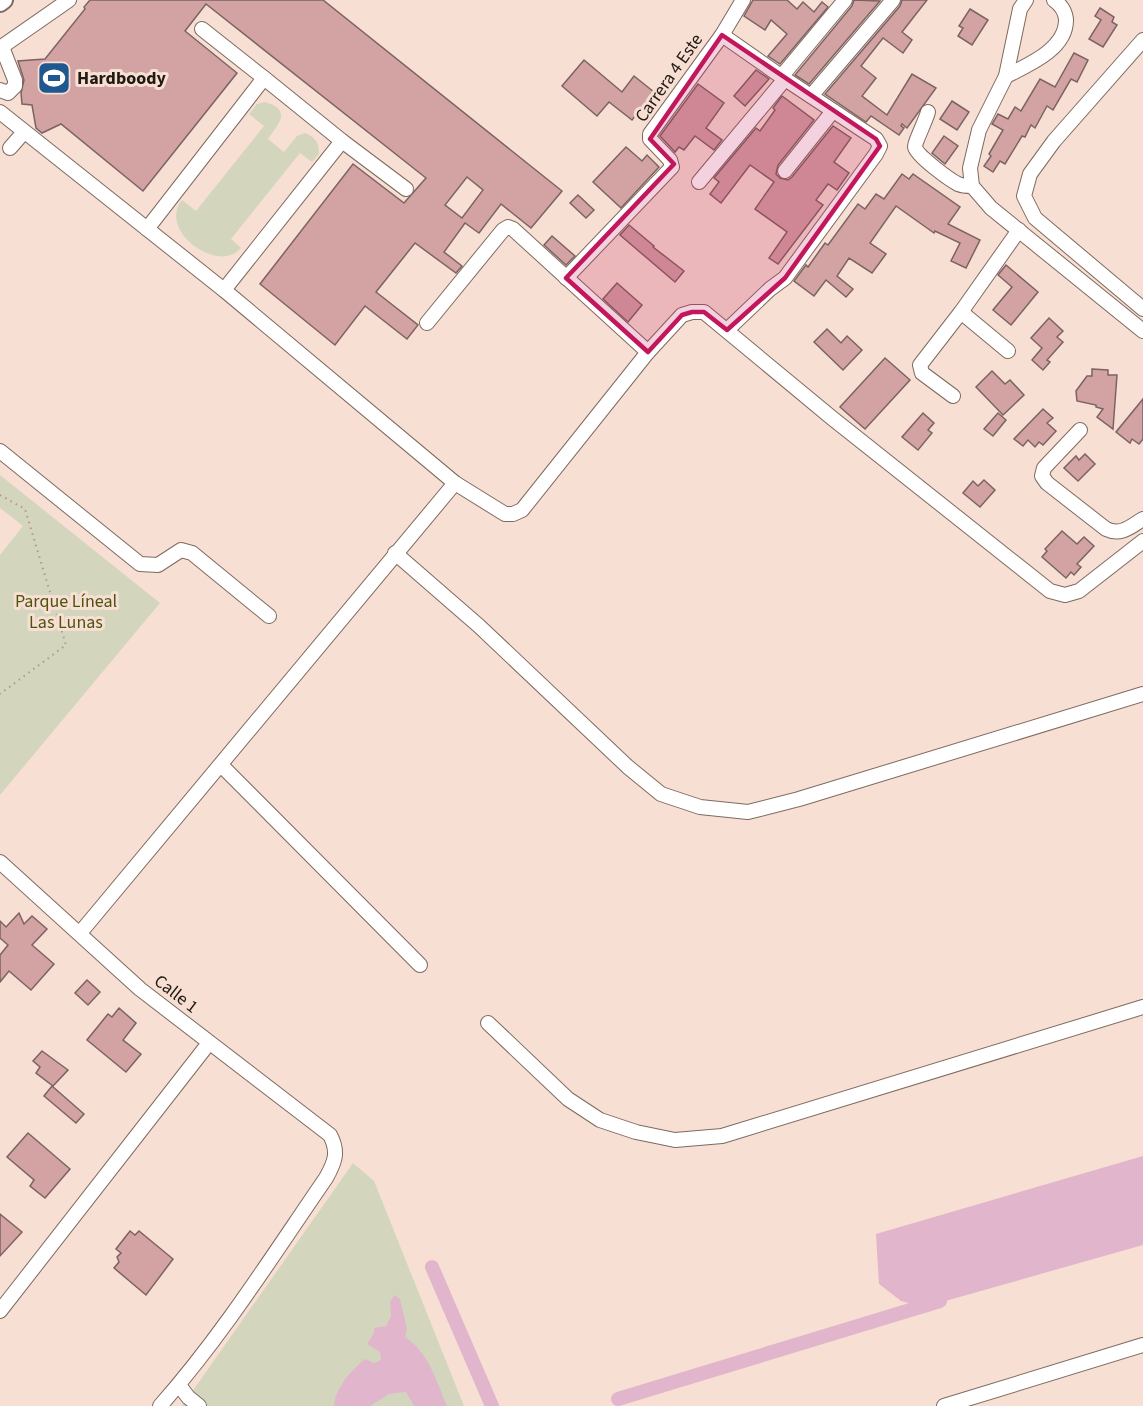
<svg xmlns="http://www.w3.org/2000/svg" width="1143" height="1406" viewBox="0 0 1143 1406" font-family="'Source Sans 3',sans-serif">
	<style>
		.green { fill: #d3d6bd }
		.water { fill: #e1b6cc }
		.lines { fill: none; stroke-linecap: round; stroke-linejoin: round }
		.canal { stroke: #e1b6cc; stroke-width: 14 }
		.building { fill: #d3a3a4; stroke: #7c6363; stroke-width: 1.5; fill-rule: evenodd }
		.minor-casing { stroke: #7f6a5f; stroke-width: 16 }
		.major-casing { stroke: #7f6a5f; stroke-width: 20 }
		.path { stroke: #ab9990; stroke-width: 2; stroke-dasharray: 1.5 4.5; stroke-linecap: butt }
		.minor { stroke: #fff; stroke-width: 14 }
		.major { stroke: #fff; stroke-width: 16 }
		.marked { fill: #c2185b; fill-opacity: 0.2; stroke: #c2185b; stroke-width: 4.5; stroke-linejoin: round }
		.labels { text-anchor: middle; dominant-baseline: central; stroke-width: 6; stroke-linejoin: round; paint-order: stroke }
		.poi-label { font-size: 18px; font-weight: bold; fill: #211914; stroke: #f7dfd3; text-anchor: start }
		.street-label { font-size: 18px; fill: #211914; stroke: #f7dfd3 }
		.park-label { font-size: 18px; fill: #4f530e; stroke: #f7dfd3 }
	</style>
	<rect width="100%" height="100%" fill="#f7dfd3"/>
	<g class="green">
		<path d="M265,102C293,110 278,124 268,139L284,152L297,136L305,133C316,138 319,142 319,154L312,162L300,153L231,239L241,248C219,275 157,231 182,200L196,211L264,126L249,114L257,104Z"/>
		<polygon points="0,475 160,603 0,795 0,555 23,526 0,508"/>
		<polygon points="353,1163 374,1181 464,1406 182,1406"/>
	</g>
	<g class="water">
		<polygon points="1143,1156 1143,1245 924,1307 901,1301 879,1284 876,1234"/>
		<path d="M394,1295L400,1299L407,1329L405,1337C429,1353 436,1380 447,1406H414L406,1392L389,1394L370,1406H335L334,1404C338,1384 350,1372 365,1359L374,1363L381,1360L380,1352L367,1344L374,1333V1328L386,1326L391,1316L390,1303Z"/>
	</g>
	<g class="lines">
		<g class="canal">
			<polyline points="432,1267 492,1406"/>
			<polyline points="618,1399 940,1301"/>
		</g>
	</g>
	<g class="building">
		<path d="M90,0H323L562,191L531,228L501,204L479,233L465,223L444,252L462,266L456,273L415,243L376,292L418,325L407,339L365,306L335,345L260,284L353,164L404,203L426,178L206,4L185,31L237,73L143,191L61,124L42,133L36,128L32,105L22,104L21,93L24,80L18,61L45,59L85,9L84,7ZM467,177L483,190L462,218L445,205Z"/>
		<polygon points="753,0 787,0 797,9 803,2 814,12 822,2 828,7 780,64 768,56 787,34 771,20 765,30 744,16"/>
		<polygon points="854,0 880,1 809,84 795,75 852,6"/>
		<polygon points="902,0 927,0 902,32 912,40 903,53 883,38 861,66 876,78 862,96 887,115 912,74 936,88 907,128 902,124 901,126 904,128 899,135 871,116 866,122 825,94 900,6"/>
		<polygon points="1100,8 1114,17 1112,22 1117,25 1103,47 1089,39 1101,20 1095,16"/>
		<polygon points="970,9 988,20 972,45 958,36 963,28 959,26"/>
		<polygon points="1074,53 1088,60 1077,82 1071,79 1053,110 1047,106 1035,128 1031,125 1025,137 1022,136 1005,164 1000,161 993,172 984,166 991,156 989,154 1003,130 992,124 998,114 1008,119 1015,107 1021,111 1040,79 1055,87"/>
		<polygon points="584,60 622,92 634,76 654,92 632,120 609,102 597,116 562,86"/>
		<polygon points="756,70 769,79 745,106 734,96"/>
		<polygon points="698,84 724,103 706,128 722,140 714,150 695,136 684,150 679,147 675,152 660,136"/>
		<polygon points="782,96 814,120 778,165 776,174 780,178 788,180 792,177 833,126 851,138 834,162 849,173 837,190 828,184 816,200 823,205 778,264 769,258 787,232 755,209 774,182 750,165 721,203 710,194 719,182 714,178 756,128 760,131 775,110 773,108"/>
		<polygon points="952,101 969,112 957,130 940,119"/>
		<polygon points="944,136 958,146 945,164 932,153"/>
		<polygon points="626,147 642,161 647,155 659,167 621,208 593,182"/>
		<polygon points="902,174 909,179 913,174 960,207 948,224 980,240 966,268 951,261 960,243 935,231 934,233 896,206 870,243 886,254 872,273 849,258 837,276 853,289 846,297 826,280 814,296 794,281 806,265 808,267 825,243 828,245 858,204 865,209 876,194 884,199"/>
		<polygon points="578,195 594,210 586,218 570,203"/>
		<polygon points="629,225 654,246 653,247 684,271 675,282 620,235"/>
		<polygon points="552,236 575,256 566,265 544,245"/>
		<polygon points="1006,265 1038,292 1011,325 993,310 1012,287 998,275"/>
		<polygon points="617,283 642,305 628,322 603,299"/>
		<polygon points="1049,318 1063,331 1057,337 1063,342 1047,360 1050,362 1043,370 1032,360 1042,348 1031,338"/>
		<polygon points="827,329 841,343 847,336 862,350 843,370 814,342"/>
		<polygon points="885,358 910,380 865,429 840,407"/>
		<polygon points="1092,369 1108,370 1108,375 1117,375 1113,429 1097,417 1103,409 1096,407 1096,405 1077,401 1076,391 1087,376 1092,376"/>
		<polygon points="992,371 1005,384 1010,380 1024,395 1003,415 976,387"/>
		<polygon points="1143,399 1143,439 1139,444 1132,439 1130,443 1116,432"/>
		<polygon points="1043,409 1053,418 1047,423 1056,431 1043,445 1039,442 1035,447 1028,440 1023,446 1014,439"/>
		<polygon points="923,413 934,423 928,430 932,433 918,450 902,437"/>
		<polygon points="998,413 1006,420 993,436 984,429"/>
		<polygon points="1085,454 1095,464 1078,481 1064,468 1076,456 1079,460"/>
		<polygon points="984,480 995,490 980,507 963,493 973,481 978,486"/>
		<polygon points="1062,531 1077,544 1084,537 1094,546 1077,564 1081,567 1074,575 1071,572 1066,578 1042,557 1047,551 1045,549"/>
		<polygon points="19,913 24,924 32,916 47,929 32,945 54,964 31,990 9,971 0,982 0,955 8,945 0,938 0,921 6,927"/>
		<polygon points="87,980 100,992 88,1005 75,993"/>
		<polygon points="119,1008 136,1023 123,1040 141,1054 126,1072 87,1040 108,1014 112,1017"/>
		<polygon points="42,1051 68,1070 53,1086 36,1073 40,1067 33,1061"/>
		<polygon points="52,1086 84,1114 76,1123 44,1096"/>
		<polygon points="28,1133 70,1169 45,1198 30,1186 34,1180 7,1157"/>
		<polygon points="0,1214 22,1232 0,1256"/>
		<polygon points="130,1231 135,1235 139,1231 173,1259 146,1295 114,1268 119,1262 117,1257 121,1253 116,1249"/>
	</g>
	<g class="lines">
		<g class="minor-casing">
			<g id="minor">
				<polyline points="1026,0 1020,9 1006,76 979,130 970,168 972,186 991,208 1143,331"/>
				<polyline points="202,29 264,78"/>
				<polyline points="722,35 785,79 876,139 880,146 876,154 785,278 770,289 727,330"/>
				<polyline points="1143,40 1054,141 1030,174 1024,196 1035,218 1143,309"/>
				<polyline points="0,48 69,0"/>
				<path d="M1006,76C1028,65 1067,49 1066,19C1065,10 1061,5 1054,0"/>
				<polyline points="781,77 845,0"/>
				<polyline points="0,90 8,93 15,86 15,80 2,47"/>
				<polyline points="811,96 893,0"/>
				<polyline points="0,112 224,290 455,483 505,514 513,514 522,510 648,352 682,315 692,312 704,312 832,418 1050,591 1065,595 1079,591 1143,541"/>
				<path d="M928,112C926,120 914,144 915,147C917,156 950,180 958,184C963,186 967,186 972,186"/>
				<polyline points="342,141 406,189"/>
				<polyline points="10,148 24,132"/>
				<polyline points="785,171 833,111"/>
				<polyline points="699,182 785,79"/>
				<polyline points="147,229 264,78 342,141 224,290"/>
				<polyline points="566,278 672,167 670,160 650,139 650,134 722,35 743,0"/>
				<polyline points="961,312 1008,351"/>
				<polyline points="427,323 503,230 508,227 513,229 648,352"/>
				<polyline points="953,396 922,373 920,365 961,312 1019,230"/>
				<path d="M1080,430L1044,468L1042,476L1047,483L1106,529C1121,536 1130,527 1143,519"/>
				<polyline points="0,451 140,564 158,565 181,550 192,553 269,616"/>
				<polyline points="395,553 479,626 628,767 661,794 700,807 748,812 799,799 1143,694"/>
				<polyline points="221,765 420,965"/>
				<path d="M0,862L140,989L330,1135C339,1152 335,1162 326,1178C273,1255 222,1336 160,1406"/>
				<polyline points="80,933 455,483"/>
				<polyline points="488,1023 568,1099 600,1120 636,1132 675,1140 722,1136 1143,1007"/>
				<polyline points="0,1311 209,1043"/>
				<polyline points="179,1385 188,1397 199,1406"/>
				<polyline points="944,1406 1143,1345"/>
			</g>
		</g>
		<g class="major-casing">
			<polyline id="major" points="0,3 4,0"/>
		</g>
		<polyline class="path" points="0,495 25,509 66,645 0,694"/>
		<use href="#minor" class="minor"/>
		<use href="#major" class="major"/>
	</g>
	<path class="marked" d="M722,35L876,139L880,146L785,278L727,330L704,312H692L682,315L648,352L566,278L674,164L650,139Z"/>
	<defs>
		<g id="stadium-square" transform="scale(1.725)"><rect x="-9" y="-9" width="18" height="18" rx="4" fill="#1f588f" stroke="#f7dfd3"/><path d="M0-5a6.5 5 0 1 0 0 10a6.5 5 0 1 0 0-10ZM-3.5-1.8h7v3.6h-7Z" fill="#fff"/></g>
	</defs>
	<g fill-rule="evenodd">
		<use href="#stadium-square" x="54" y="78"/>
	</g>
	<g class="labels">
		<g class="poi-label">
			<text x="77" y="78">Hardboody</text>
		</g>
		<g class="street-label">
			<text transform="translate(669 78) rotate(-55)">Carrera 4 Este</text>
			<text transform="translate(176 994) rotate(38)">Calle 1</text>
		</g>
		<g class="park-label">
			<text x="66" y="601">Parque Líneal<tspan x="66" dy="21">Las Lunas</tspan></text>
		</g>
	</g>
</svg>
